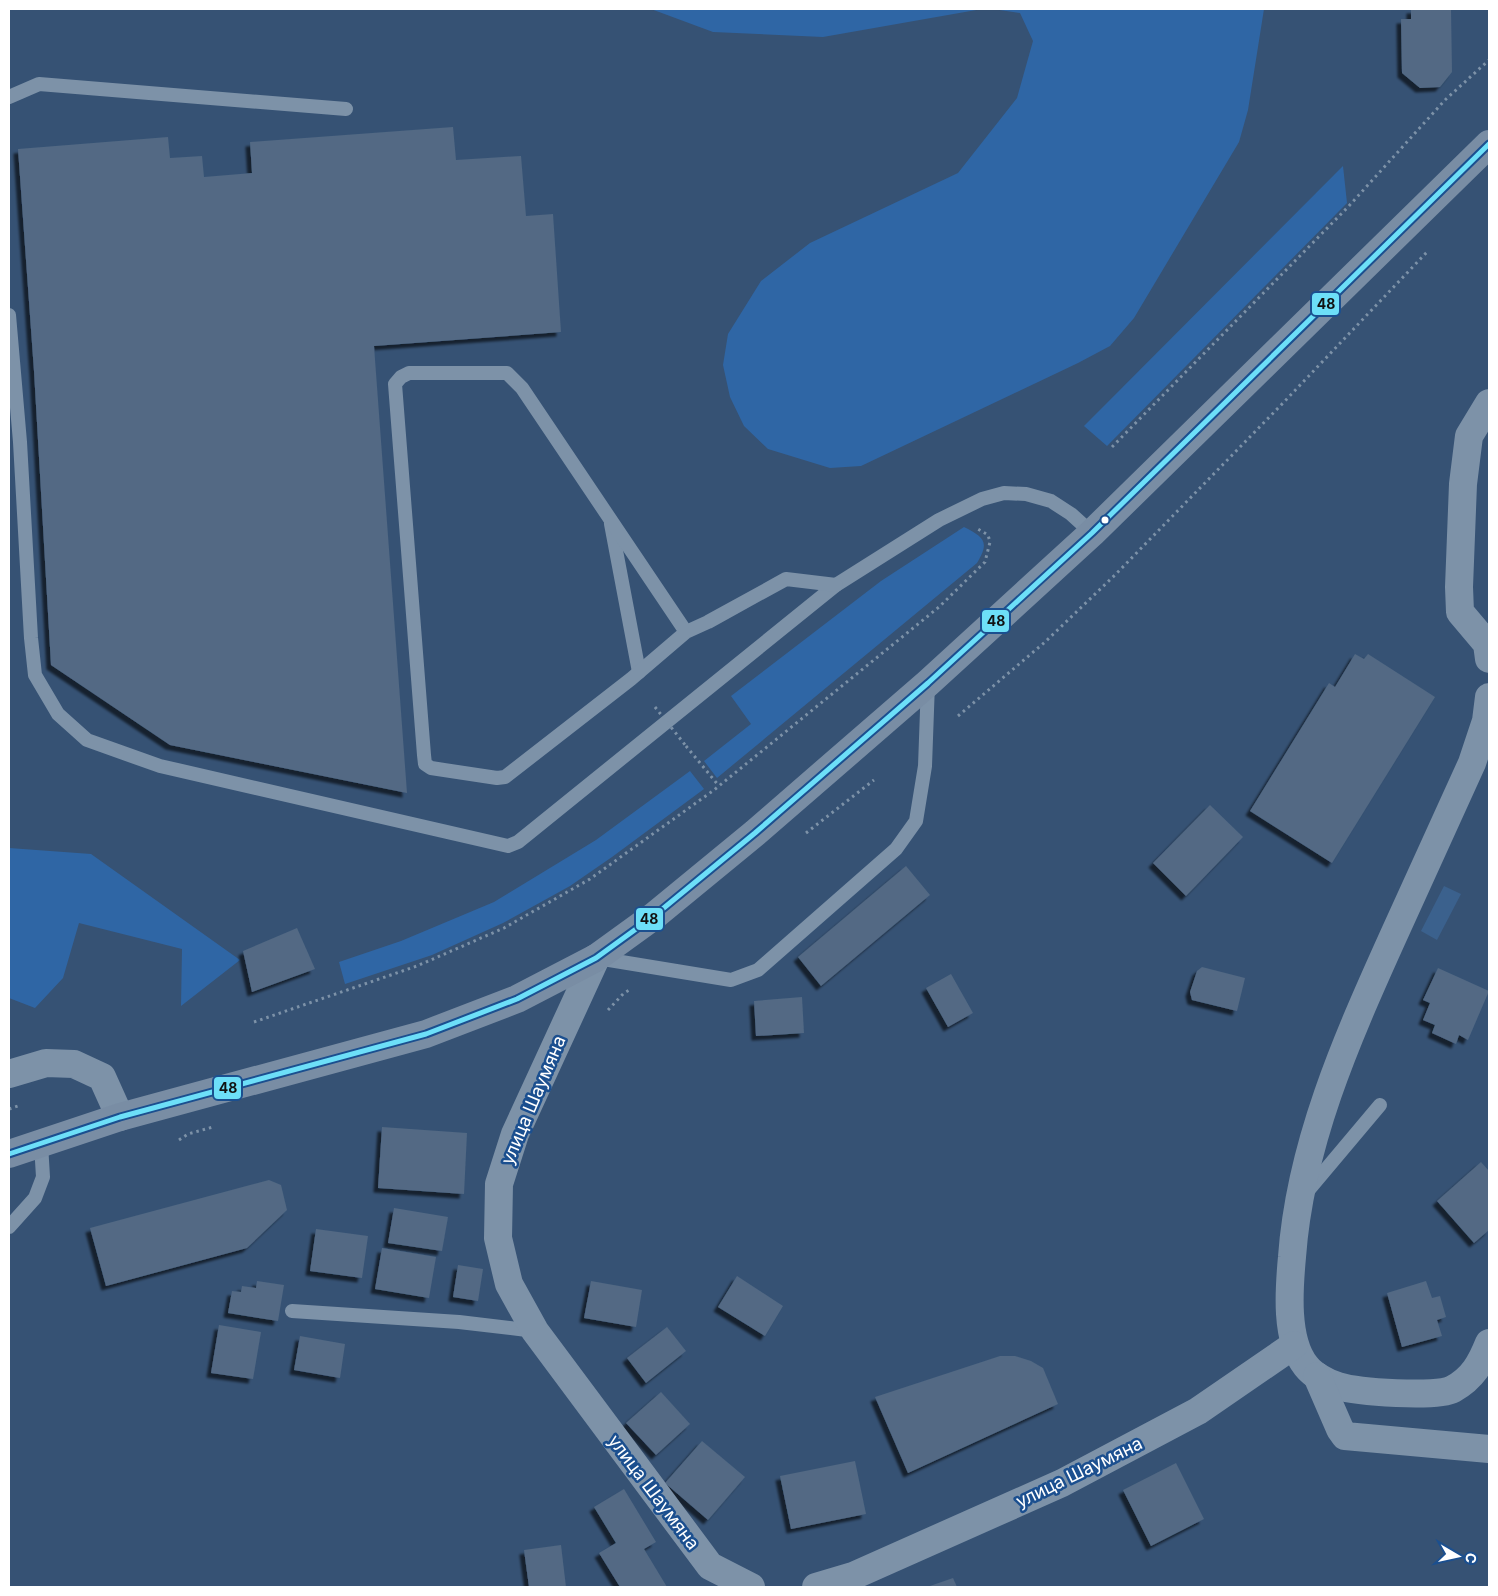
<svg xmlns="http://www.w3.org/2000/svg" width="1498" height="1596" viewBox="0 0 1498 1596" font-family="Inter,sans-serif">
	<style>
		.green { fill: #2f66a5 }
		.water { fill: #3b618d }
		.building { fill: #526984; filter: url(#shadow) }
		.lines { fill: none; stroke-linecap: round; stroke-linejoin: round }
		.path { stroke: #7d92a8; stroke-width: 3; stroke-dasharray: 2.5 4; stroke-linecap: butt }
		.lane { stroke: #7d92a8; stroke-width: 14 }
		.street { stroke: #7d92a8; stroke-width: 28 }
		.secondary { stroke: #798da4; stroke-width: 28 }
		.path-bridge { stroke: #7d92a8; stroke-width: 3; stroke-dasharray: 2.5 4; stroke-linecap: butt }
		.bus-1-casing { stroke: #1b4f8f; stroke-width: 9 }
		.bus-1 { stroke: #6ddff8; stroke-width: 5 }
		.bus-dot { fill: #fff; stroke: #1b4f8f; stroke-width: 2 }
		.labels { text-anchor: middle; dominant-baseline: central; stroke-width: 5; stroke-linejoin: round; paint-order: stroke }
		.street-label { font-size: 18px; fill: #fff; stroke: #1b4f8f }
		.line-badge { stroke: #1b4f8f; stroke-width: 2 }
		.pale-badge-label { font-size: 14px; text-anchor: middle; font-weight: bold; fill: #111 }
	</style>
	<defs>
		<filter id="shadow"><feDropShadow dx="-4.5" dy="4.5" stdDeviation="1" flood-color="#0009"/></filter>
	</defs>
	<rect width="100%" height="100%" fill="#365274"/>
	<g class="green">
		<polygon points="651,9 982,9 823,37 713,32"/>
		<polygon points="993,9 1264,9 1248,110 1239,142 1134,318 1110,346 1078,363 861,466 830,468 768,449 744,426 730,397 723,365 728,334 761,281 810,243 958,173 1017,98 1033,41 1020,13"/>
		<polygon points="1343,166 1347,203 1107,446 1084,426"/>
		<path d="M964,527C984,537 990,542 977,563L717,778L704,761L751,724L731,696L881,581Z"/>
		<polygon points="690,771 704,789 612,857 570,886 503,923 432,955 345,984 339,962 401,941 494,902 596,840"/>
		<polygon points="9,848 91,854 240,960 181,1006 182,949 79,923 63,978 35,1008 9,998"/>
	</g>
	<polygon class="water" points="1444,886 1461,894 1437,940 1421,931"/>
	<g class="building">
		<polygon points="1411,9 1451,9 1452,72 1440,87 1420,88 1402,73 1401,19 1411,19"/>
		<polygon points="453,127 456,160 521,156 526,216 553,214 561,332 374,346 407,793 170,745 51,665 34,371 18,149 168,137 170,158 202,156 204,177 252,173 250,142"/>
		<polygon points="1355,654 1364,659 1368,654 1435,697 1332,863 1250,811 1329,683 1335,687"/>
		<polygon points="1210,805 1243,837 1186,896 1153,863"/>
		<polygon points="906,866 930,895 821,986 798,957"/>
		<polygon points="297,928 315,969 252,992 243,951"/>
		<polygon points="1202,967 1245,978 1237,1011 1192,1000 1190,992 1197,971"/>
		<polygon points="1438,968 1489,991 1468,1040 1459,1035 1456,1044 1432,1033 1435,1025 1423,1020 1430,1003 1423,1000"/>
		<polygon points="951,974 973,1013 948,1027 926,988"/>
		<polygon points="802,997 804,1033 756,1036 754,1001"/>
		<polygon points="382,1127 467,1133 464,1194 378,1188"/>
		<polygon points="1481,1162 1489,1171 1489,1230 1474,1243 1437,1201"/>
		<polygon points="269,1180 281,1185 287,1210 247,1248 106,1286 90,1228"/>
		<polygon points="394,1208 448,1217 442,1251 388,1243"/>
		<polygon points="316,1229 368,1236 362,1278 310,1271"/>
		<polygon points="382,1248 436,1257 429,1298 375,1289"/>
		<polygon points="458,1265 483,1269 478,1301 453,1297"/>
		<polygon points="737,1276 783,1306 765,1336 718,1307"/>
		<polygon points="257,1281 284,1285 278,1321 228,1313 232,1291 241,1292 242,1286 256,1288"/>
		<polygon points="591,1281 642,1290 636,1327 584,1318"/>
		<polygon points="1426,1281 1432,1298 1440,1296 1446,1317 1437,1320 1442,1336 1402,1347 1387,1293"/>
		<polygon points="219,1325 261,1332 253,1379 211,1373"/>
		<polygon points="667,1327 686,1351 646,1383 627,1358"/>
		<polygon points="300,1336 345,1344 340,1378 294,1370"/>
		<polygon points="1000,1356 1015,1356 1031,1361 1043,1368 1058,1404 908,1473 875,1397"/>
		<polygon points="661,1392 690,1424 656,1455 626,1423"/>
		<polygon points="702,1441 745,1477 708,1520 665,1483"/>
		<polygon points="855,1461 866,1514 791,1529 780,1476"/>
		<polygon points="1176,1463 1204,1519 1151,1546 1123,1490"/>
		<polygon points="624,1489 656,1542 644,1549 667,1587 620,1587 599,1553 616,1543 594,1507"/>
		<polygon points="561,1545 566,1587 529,1587 524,1550"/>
		<polygon points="953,1578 957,1587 927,1587"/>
	</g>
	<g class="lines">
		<g class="path">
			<polyline points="1112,447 1348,207 1445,100 1489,60"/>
			<polyline points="958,716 1045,642 1115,575 1283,403 1427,252"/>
			<polyline points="686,746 719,786"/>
			<polyline points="806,833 874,780"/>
			<polyline points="608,1010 624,993 631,989"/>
			<polyline points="254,1022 417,966 504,928 590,879 714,790 939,607 985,562 990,542 988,535 978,529"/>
			<polyline points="9,1109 18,1106"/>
			<polyline points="179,1140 188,1134 213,1127"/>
		</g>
		<g class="lane">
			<polyline points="9,97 39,84 346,109"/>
			<polyline points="9,315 20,442 31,638 35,675 58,714 87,740 160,766 508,846 518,842 836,585 939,520 982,499 1004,493 1026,494 1051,501 1071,514 1092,533"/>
			<polyline points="611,524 639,672"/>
			<polyline points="686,632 522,388 507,373 409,373 401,377 395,384 424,755 425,764 431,768 497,778 505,777 631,679 686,632 708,622 786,579 836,585"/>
			<polyline points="597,958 731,980 758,970 896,849 916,821 925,766 928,683"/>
			<polyline points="1306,1193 1380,1105"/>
			<polyline points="9,1227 35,1198 43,1177 41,1144"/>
			<polyline points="292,1311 459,1322 535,1331"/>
		</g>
		<g class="street">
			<polyline points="1489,403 1469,436 1463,484 1459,587 1460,612 1487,644 1489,659"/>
			<path d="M1489,697L1486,721L1472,763C1445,822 1418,881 1392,939C1346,1041 1300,1145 1292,1257C1289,1289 1285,1340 1306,1366C1313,1375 1327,1383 1338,1386C1357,1392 1437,1398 1453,1389C1473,1378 1481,1363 1489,1343"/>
			<polyline points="596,958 515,1134 499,1184 498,1238 509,1284 535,1331 710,1566 751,1587"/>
			<polyline points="9,1074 46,1063 74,1064 102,1077 120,1117"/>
			<polyline points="1317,1376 1340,1429 1345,1436 1489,1449"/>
			<polyline points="816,1587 853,1576 1062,1483 1198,1411 1294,1345"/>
		</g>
		<polyline class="secondary" points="9,1154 120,1117 426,1034 517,999 596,958 654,916 755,833 928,683 1092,533 1489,144"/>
		<polyline class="path-bridge" points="655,707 686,746"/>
		<g class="bus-1-casing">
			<polyline id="bus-1" points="9,1154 120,1117 426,1034 517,999 596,958 654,916 755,833 928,683 1092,533 1489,144"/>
		</g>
		<use href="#bus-1" class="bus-1"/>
	</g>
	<circle class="bus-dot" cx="1105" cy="520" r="4.5"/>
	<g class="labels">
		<g class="street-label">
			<text transform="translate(533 1100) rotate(-67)">улица Шаумяна</text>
			<text transform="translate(1079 1472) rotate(-26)">улица Шаумяна</text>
			<text transform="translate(654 1492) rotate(53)">улица Шаумяна</text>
		</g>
	</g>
	<g class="line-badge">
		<rect x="1311" y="292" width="29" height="24" rx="5" fill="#6ddff8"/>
		<rect x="981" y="609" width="29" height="24" rx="5" fill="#6ddff8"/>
		<rect x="635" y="907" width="29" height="24" rx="5" fill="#6ddff8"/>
		<rect x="213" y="1076" width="29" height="24" rx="5" fill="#6ddff8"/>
	</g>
	<g class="pale-badge-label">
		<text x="1326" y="309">48</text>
		<text x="996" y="626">48</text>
		<text x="649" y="924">48</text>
		<text x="228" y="1093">48</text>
	</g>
	<rect width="1498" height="1596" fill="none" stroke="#ffffff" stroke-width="20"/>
	<g transform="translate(1458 1556) rotate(99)" stroke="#1b4f8f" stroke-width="4" paint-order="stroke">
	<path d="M0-4L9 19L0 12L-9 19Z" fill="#ffffff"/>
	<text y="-8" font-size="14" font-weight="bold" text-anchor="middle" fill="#ffffff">С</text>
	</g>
</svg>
